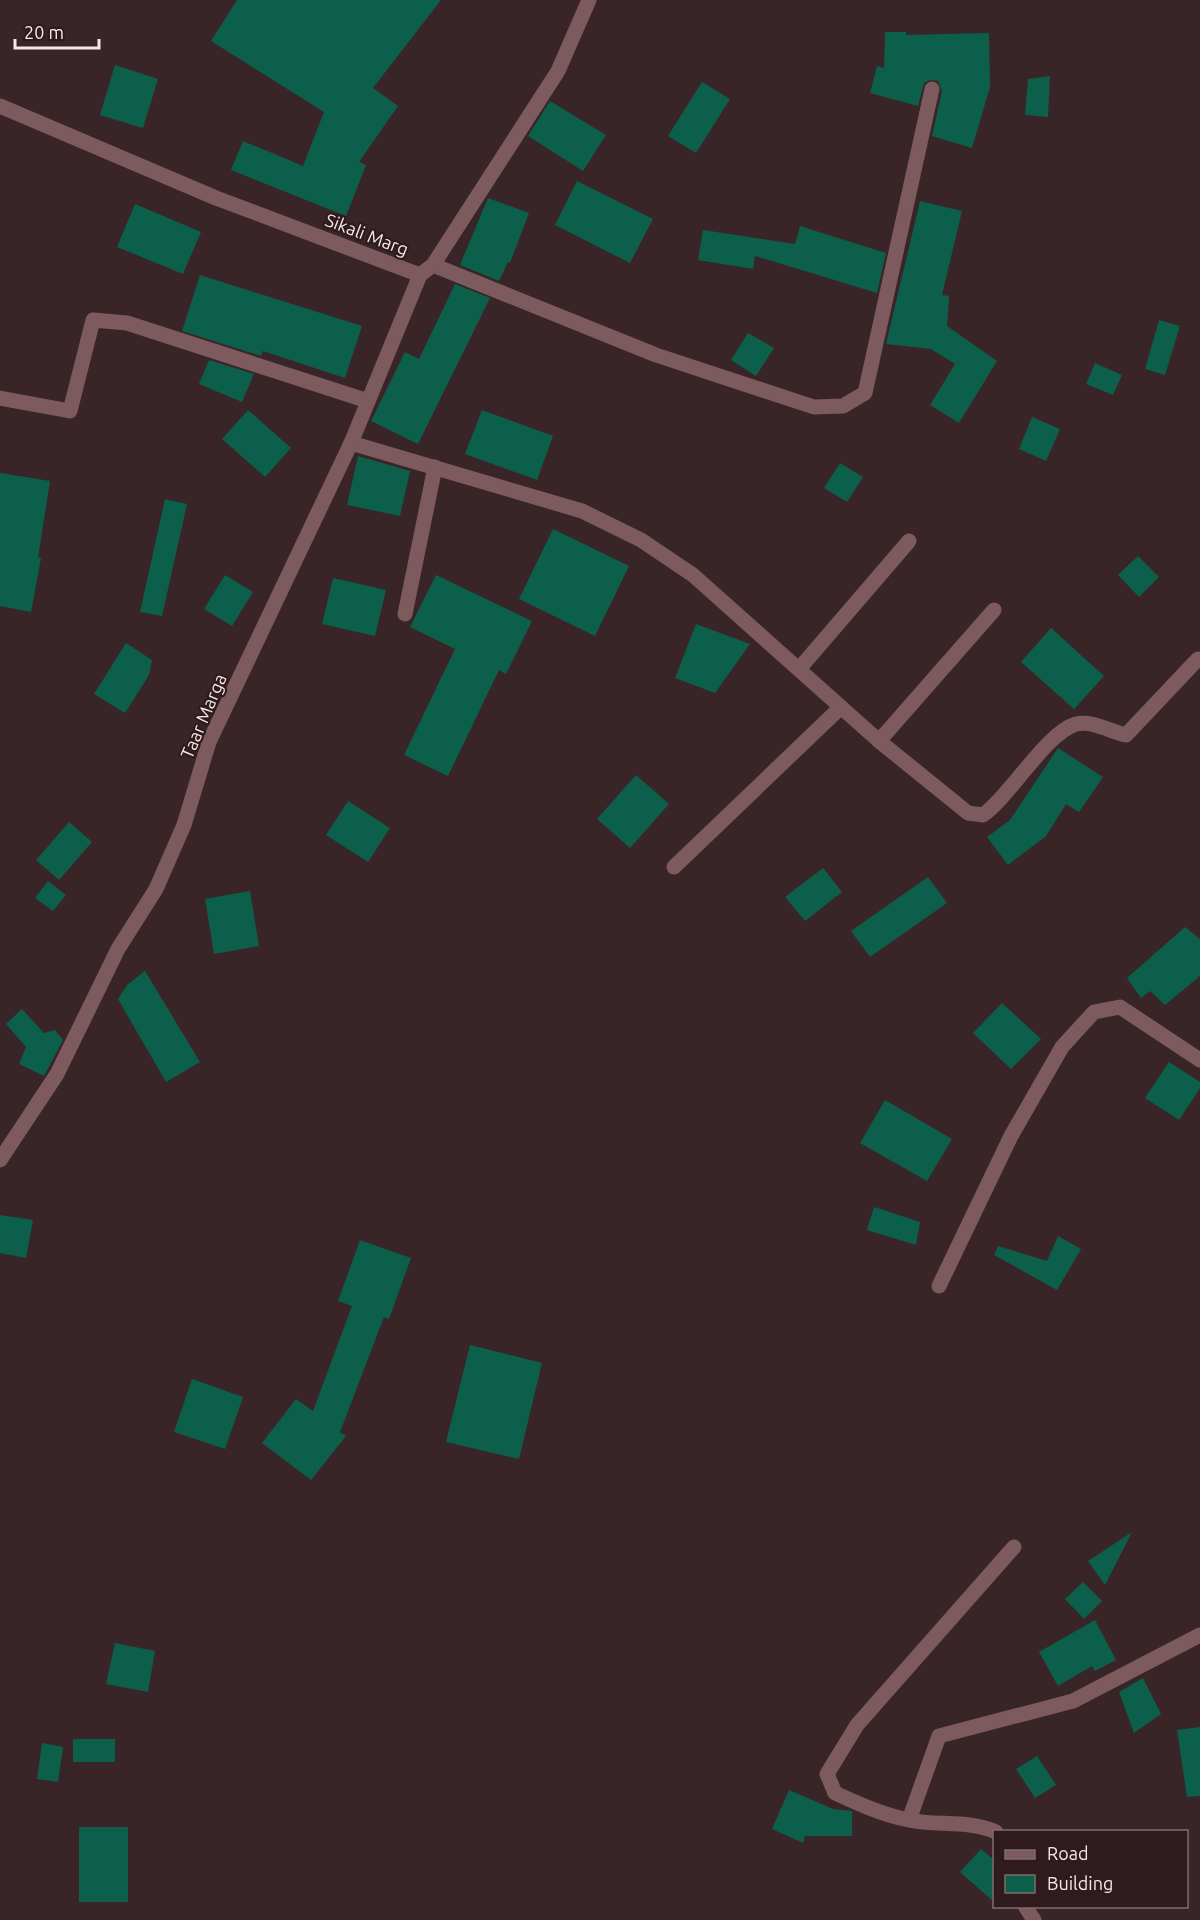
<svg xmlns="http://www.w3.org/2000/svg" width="1200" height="1920" viewBox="0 0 1200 1920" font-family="Ubuntu,sans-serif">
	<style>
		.building { fill: #0c5f4a }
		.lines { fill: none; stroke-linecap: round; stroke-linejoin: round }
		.minor { stroke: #7c5a5d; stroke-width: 15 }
		.labels { text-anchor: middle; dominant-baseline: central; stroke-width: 4.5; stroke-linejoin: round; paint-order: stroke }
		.street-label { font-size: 18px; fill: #f6e7e8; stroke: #2f1b1d }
	</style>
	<rect width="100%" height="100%" fill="#392527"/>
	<g class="building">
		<polygon points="237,0 441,0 373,88 398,106 359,162 366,165 346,216 231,170 243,141 303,166 324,112 211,41"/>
		<polygon points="885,32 906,32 906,35 989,33 990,87 972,148 932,136 942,91 938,81 930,80 924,83 918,106 870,93 877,66 884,68"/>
		<polygon points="115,65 158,79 143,128 100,115"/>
		<polygon points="1050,76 1048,117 1025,115 1028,79"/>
		<polygon points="702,82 730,99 696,153 668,136"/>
		<polygon points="550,101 606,135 583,171 528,136"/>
		<polygon points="577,181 653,219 630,263 555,225"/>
		<polygon points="488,198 529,213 510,263 508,262 499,281 460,265"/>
		<polygon points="920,201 962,211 942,295 949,296 947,326 997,361 959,423 930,405 955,364 931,349 886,344"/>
		<polygon points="135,204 201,232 183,274 117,247"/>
		<polygon points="800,226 886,253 877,293 755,256 753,269 698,260 703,230 795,244"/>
		<polygon points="200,275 362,326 345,378 263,351 261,356 182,331"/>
		<polygon points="455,284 490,298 418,444 371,421 405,352 419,359"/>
		<polygon points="1159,320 1180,326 1165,375 1145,369"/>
		<polygon points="748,333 774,348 756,376 731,360"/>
		<polygon points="209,360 254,374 242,402 199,384"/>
		<polygon points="1095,363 1122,375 1113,395 1086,384"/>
		<polygon points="248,410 291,448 265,477 222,439"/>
		<polygon points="482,410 553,436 537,480 465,454"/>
		<polygon points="1032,417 1060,429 1046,461 1019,449"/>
		<polygon points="358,456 410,471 400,516 347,505"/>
		<polygon points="840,463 863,477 847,502 824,488"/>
		<polygon points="0,473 50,481 38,558 41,558 31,612 0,606"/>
		<polygon points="165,499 187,504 162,616 140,612"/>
		<polygon points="553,529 629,566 595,636 519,599"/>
		<polygon points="1138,556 1159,577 1139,597 1118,575"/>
		<polygon points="225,575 253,592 232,626 204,609"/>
		<polygon points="436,575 532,621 506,674 499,670 448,776 404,755 455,649 410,627"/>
		<polygon points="333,578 386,590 375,636 322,624"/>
		<polygon points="696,624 750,644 715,693 675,678"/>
		<polygon points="1051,628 1104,676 1074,709 1021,662"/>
		<polygon points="126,643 152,660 149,675 125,713 94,694"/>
		<polygon points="1058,748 1103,777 1079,812 1066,804 1046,836 1008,865 987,837 1010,820"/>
		<polygon points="636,775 669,804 630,848 597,819"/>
		<polygon points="348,801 390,828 368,862 326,835"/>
		<polygon points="69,822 92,842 59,880 36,860"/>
		<polygon points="823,868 842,892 805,921 785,897"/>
		<polygon points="928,877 947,903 870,957 851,931"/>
		<polygon points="48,881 66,895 53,911 35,898"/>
		<polygon points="250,891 259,946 214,954 205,899"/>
		<polygon points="1185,927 1200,939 1200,976 1165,1005 1150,991 1141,998 1127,978"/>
		<polygon points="145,971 200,1062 166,1082 118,999 127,985"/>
		<polygon points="1002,1003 1041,1039 1011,1069 973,1033"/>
		<polygon points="22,1009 44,1033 55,1030 63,1040 44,1076 19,1064 26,1047 6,1024"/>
		<polygon points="1169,1062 1200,1082 1200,1088 1179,1120 1145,1098"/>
		<polygon points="885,1100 952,1139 927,1181 860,1143"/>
		<polygon points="874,1207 920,1222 916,1245 867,1230"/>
		<polygon points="0,1215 33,1220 26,1258 0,1253"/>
		<polygon points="1058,1236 1081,1249 1057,1290 994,1255 998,1246 1047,1261"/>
		<polygon points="360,1240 411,1258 389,1319 384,1317 340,1432 346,1436 311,1480 262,1443 296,1399 313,1411 352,1306 338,1301"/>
		<polygon points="470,1345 542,1363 519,1459 446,1442"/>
		<polygon points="192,1379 243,1397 225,1449 174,1432"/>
		<polygon points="1132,1532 1105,1585 1088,1561"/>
		<polygon points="1083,1582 1102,1601 1084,1619 1065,1599"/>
		<polygon points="1095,1620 1116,1660 1095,1671 1092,1666 1058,1686 1039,1652"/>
		<polygon points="115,1643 155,1651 148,1692 106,1684"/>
		<polygon points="1143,1678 1161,1714 1134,1733 1119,1692"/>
		<polygon points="1200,1727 1200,1796 1187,1797 1177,1730"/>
		<rect x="73" y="1739" width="42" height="23"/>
		<polygon points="42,1743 63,1747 58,1782 37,1779"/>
		<polygon points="1037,1756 1056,1785 1035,1798 1016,1769"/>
		<polygon points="789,1790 833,1809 852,1811 852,1836 805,1836 803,1843 772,1829"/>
		<rect x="79" y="1827" width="49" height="75"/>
		<polygon points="981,1849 994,1860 994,1902 960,1872"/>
	</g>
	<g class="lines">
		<g class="minor">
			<polyline points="0,106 216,198 420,275"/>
			<polyline points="433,265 656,355 814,407 843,406 865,393 932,89"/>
			<polyline points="0,398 70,411 93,320 127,323 368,401"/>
			<path d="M351,443L582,511L641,540L693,575L879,741L968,813L983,815C1011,795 1046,733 1076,724C1092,720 1111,732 1126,735L1198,659"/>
			<polyline points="405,614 435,467"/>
			<polyline points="799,669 909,541"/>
			<polyline points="879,741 994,610"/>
			<polyline points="674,867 841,707"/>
			<polyline points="0,1160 57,1074 118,949 156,889 184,825 209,742 351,443 420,275 433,265 558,71 589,0"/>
			<polyline points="939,1286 1011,1136 1062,1047 1094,1012 1120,1007 1200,1060"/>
			<polyline points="909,1820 939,1736 1073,1701 1200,1635"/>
			<path d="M996,1832C970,1820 937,1826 909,1820C883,1815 859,1804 835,1793L827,1774L857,1725L1014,1547"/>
			<polyline points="1025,1906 1034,1920"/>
		</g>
	</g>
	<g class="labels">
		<g class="street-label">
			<text transform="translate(367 234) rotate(21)">Sikali Marg</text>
			<text transform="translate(203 716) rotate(-67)">Taar Marga</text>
		</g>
	</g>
	<rect x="993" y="1830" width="195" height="78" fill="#2f1b1d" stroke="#7f6d6e" stroke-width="1.5"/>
	<rect x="1005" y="1850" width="30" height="9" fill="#7c5a5d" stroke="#7f6d6e" stroke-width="1.5"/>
	<text x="1047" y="1860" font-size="18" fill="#f6e7e8">Road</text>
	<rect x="1005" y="1875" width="30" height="18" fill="#0c5f4a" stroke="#7f6d6e" stroke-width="1.5"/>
	<text x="1047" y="1890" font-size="18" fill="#f6e7e8">Building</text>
	<path d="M15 39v9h84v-9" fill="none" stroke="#f6e7e8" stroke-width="3"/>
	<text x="24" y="39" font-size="18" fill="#f6e7e8" stroke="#2f1b1d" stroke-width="4.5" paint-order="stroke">20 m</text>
</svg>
